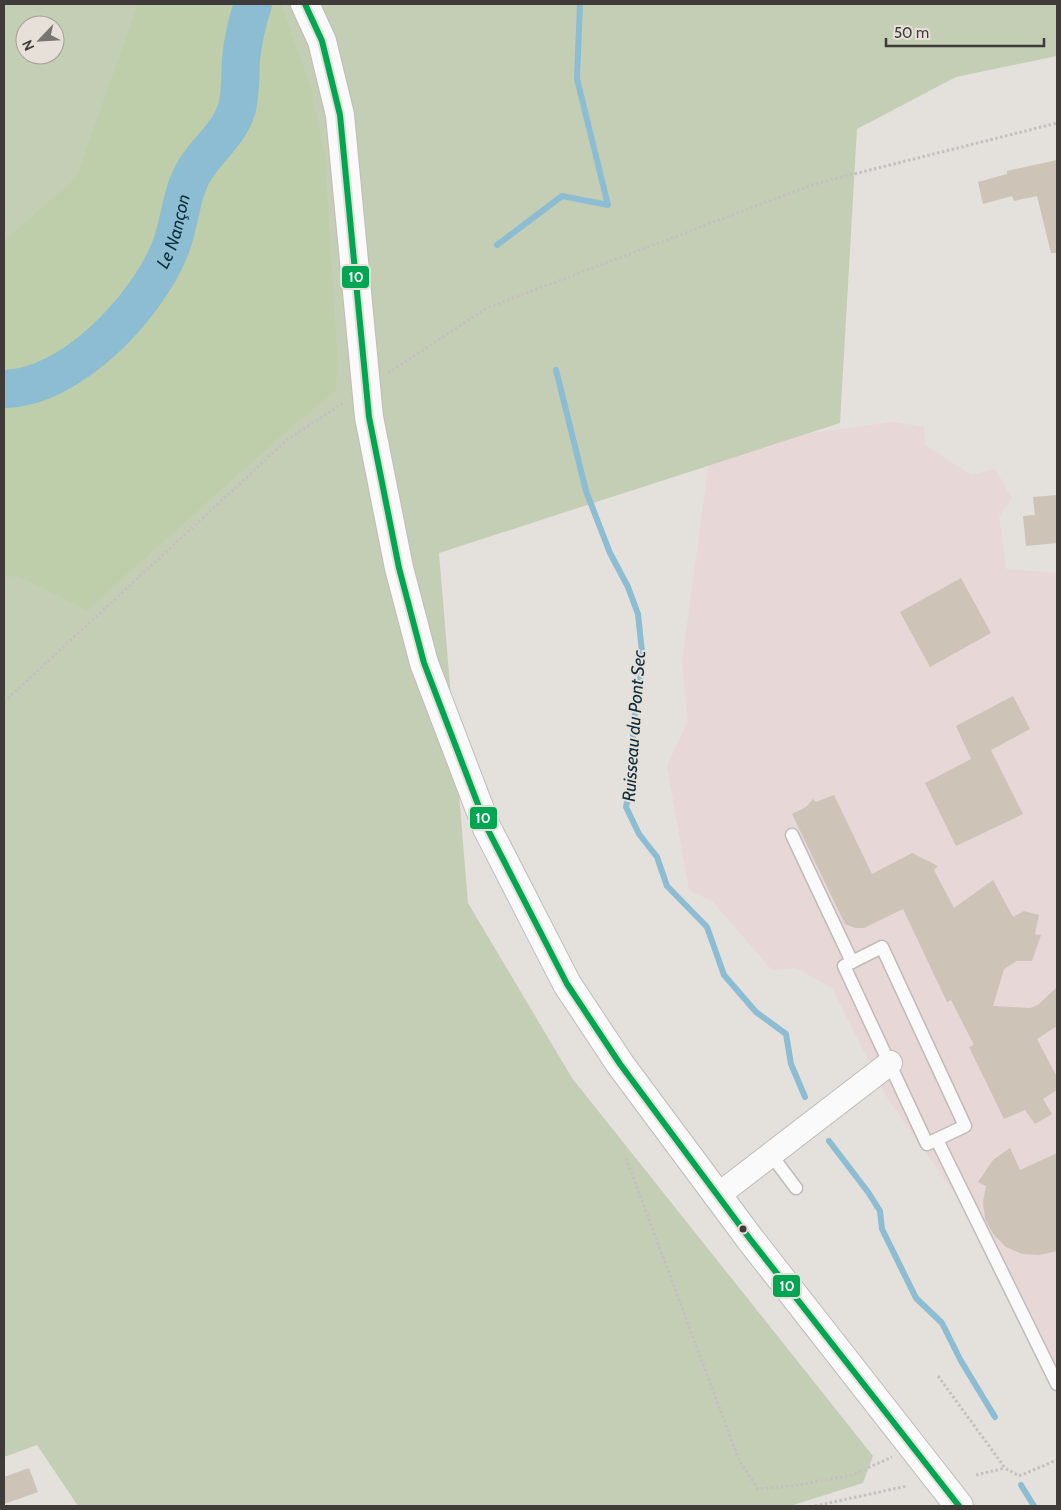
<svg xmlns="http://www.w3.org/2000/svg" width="1061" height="1510" viewBox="0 0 1061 1510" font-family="Cabin,sans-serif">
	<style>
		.education { fill: #e7d7d7 }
		.green { fill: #c4ceb5; fill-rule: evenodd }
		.forest { fill: #becdaa }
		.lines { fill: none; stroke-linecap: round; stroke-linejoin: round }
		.stream { stroke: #8cbdd2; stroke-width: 6 }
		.river { stroke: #8cbdd2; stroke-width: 38 }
		.building { fill: #cdc3b7 }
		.service-casing { stroke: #bfbcb9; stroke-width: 15 }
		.minor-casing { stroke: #bfbcb9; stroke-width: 26 }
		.primary-casing { stroke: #bfbcb9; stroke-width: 30 }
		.path { stroke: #c3c1c0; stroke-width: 3; stroke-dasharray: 2.5 2.5; stroke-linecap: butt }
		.service { stroke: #fbfafa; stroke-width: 12 }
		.minor { stroke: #fbfafa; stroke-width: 24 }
		.primary { stroke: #fbfafa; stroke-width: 28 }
		.bus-1-casing { stroke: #e7e0d9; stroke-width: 10 }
		.bus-1 { stroke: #00a651; stroke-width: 6 }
		.bus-dot { fill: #3e3b39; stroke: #e7e0d9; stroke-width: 2 }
		.labels { text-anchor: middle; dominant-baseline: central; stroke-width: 4; stroke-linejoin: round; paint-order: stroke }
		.water-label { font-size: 18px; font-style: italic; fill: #0d2f3d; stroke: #e7e0d9 }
		.line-badge { stroke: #e7e0d9; stroke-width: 2 }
		.badge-label { font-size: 14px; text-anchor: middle; font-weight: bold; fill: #fff }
	</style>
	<rect width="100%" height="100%" fill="#e4e0dc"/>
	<polygon class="education" points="893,422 924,427 925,445 971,475 995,469 1012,498 999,516 1006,569 1057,573 1057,1394 983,1233 889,1101 832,988 796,968 772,970 713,902 689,890 667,766 688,721 682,662 711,447"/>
	<path class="green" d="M4,4H1057V56L956,77L857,129L840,423L439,553L468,903L572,1078L873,1456L863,1483L790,1506H78L37,1445L4,1457ZM25,25H55V55H25Z"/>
	<polygon class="forest" points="138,4 281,4 310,85 325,158 337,352 336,390 284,433 87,610 18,576 4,577 4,241 76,178"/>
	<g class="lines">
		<g class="stream">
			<polyline points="497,245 562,196 608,205 577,79 580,4"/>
			<polyline points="556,370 586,491 610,553 628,587 638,614 643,662 637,693 633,735 636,761 626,807 639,834 657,857 667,886 707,927 724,975 756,1012 786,1034 791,1064 805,1097"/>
			<polyline points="829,1141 868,1192 880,1211 882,1229 916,1298 942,1323 961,1361 995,1417"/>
			<polyline points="1021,1485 1034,1506"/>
		</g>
		<path class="river" id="s1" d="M4,389C71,388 146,308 170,249C180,225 180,196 193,173C206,150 229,135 237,108C241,93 240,75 241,59C243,40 247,22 253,4"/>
	</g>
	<g class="building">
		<polygon points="1057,160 1057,253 1051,253 1037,196 1014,201 1012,196 983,204 978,182 1007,174 1007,171"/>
		<polygon points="1057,495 1057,543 1026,546 1023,516 1035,515 1033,497"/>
		<polygon points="961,578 991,633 930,667 900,612"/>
		<polygon points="1013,696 1030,729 991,750 1023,814 956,846 925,783 971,759 956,726"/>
		<polygon points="834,795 872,874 912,853 938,866 934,870 954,908 993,880 1013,917 1024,911 1039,915 1035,934 1041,935 1032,961 1017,961 1004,969 993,1006 1030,1008 1038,1005 1057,987 1057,1026 1037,1039 1057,1077 1057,1090 1043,1099 1052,1114 1035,1124 1025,1110 1004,1119 969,1047 974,1045 951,1000 947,1002 903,909 864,928 855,928 845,924 792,814 806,807 813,799 816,802"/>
		<polygon points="1010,1148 1020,1170 1057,1153 1057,1251 1039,1255 1022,1254 1006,1247 994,1235 985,1219 983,1202 986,1186 978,1182 993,1160"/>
		<polygon points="29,1468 38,1492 4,1504 4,1477"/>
	</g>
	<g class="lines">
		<g class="service-casing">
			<g id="service">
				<polyline points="792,835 852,962"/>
				<polygon points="882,947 965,1126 927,1144 844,966"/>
				<polyline points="937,1140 1057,1384"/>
				<polyline points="772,1156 796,1188"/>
			</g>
		</g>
		<g class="minor-casing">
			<polyline id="minor" points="717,1196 890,1063"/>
		</g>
		<g class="primary-casing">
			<polyline id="primary" points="305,4 322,41 340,115 369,417 399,568 424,663 487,828 567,984 620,1064 750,1239 959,1506"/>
		</g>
		<g class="path">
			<polyline points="388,373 487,308 814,184 1057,123"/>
			<polyline points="4,702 288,439 345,402"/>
			<polyline points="626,1158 739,1460 758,1489 792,1486 852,1475 892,1457"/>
			<polyline points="938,1376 1005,1468 1019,1476 1057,1460"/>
			<polyline points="976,1475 1005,1468"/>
			<polyline points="815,1506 907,1486"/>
		</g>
		<use href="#service" class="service"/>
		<use href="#minor" class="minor"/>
		<use href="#primary" class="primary"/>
		<g class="bus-1-casing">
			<polyline id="bus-1" points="305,4 322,41 340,115 369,417 399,568 424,663 487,828 567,984 620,1064 750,1239 959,1506"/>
		</g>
		<use href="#bus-1" class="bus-1"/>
	</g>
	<circle class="bus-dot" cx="743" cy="1229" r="4.5"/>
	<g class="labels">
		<g class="water-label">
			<text stroke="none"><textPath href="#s1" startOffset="245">Le Nançon</textPath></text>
			<text transform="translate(634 726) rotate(-86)">Ruisseau du Pont Sec</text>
		</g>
	</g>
	<g class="line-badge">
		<rect x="341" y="265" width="29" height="24" rx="5" fill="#00a651"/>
		<rect x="469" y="806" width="29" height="24" rx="5" fill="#00a651"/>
		<rect x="772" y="1274" width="29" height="24" rx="5" fill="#00a651"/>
	</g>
	<g class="badge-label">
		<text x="356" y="282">10</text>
		<text x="483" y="823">10</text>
		<text x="787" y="1291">10</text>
	</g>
	<rect width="1061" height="1510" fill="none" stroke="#3e3b39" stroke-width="10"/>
	<g transform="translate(40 40) rotate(245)"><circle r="24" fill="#e7e0d9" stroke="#a39e99"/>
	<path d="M0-4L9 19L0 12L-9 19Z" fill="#787572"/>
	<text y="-8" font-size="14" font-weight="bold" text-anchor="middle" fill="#3e3b39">N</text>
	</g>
	<path d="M886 38v8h158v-8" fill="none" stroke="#3e3b39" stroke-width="2.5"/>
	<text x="894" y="38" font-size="15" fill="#3e3b39" stroke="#e7e0d9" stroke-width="4" paint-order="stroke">50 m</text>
</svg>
